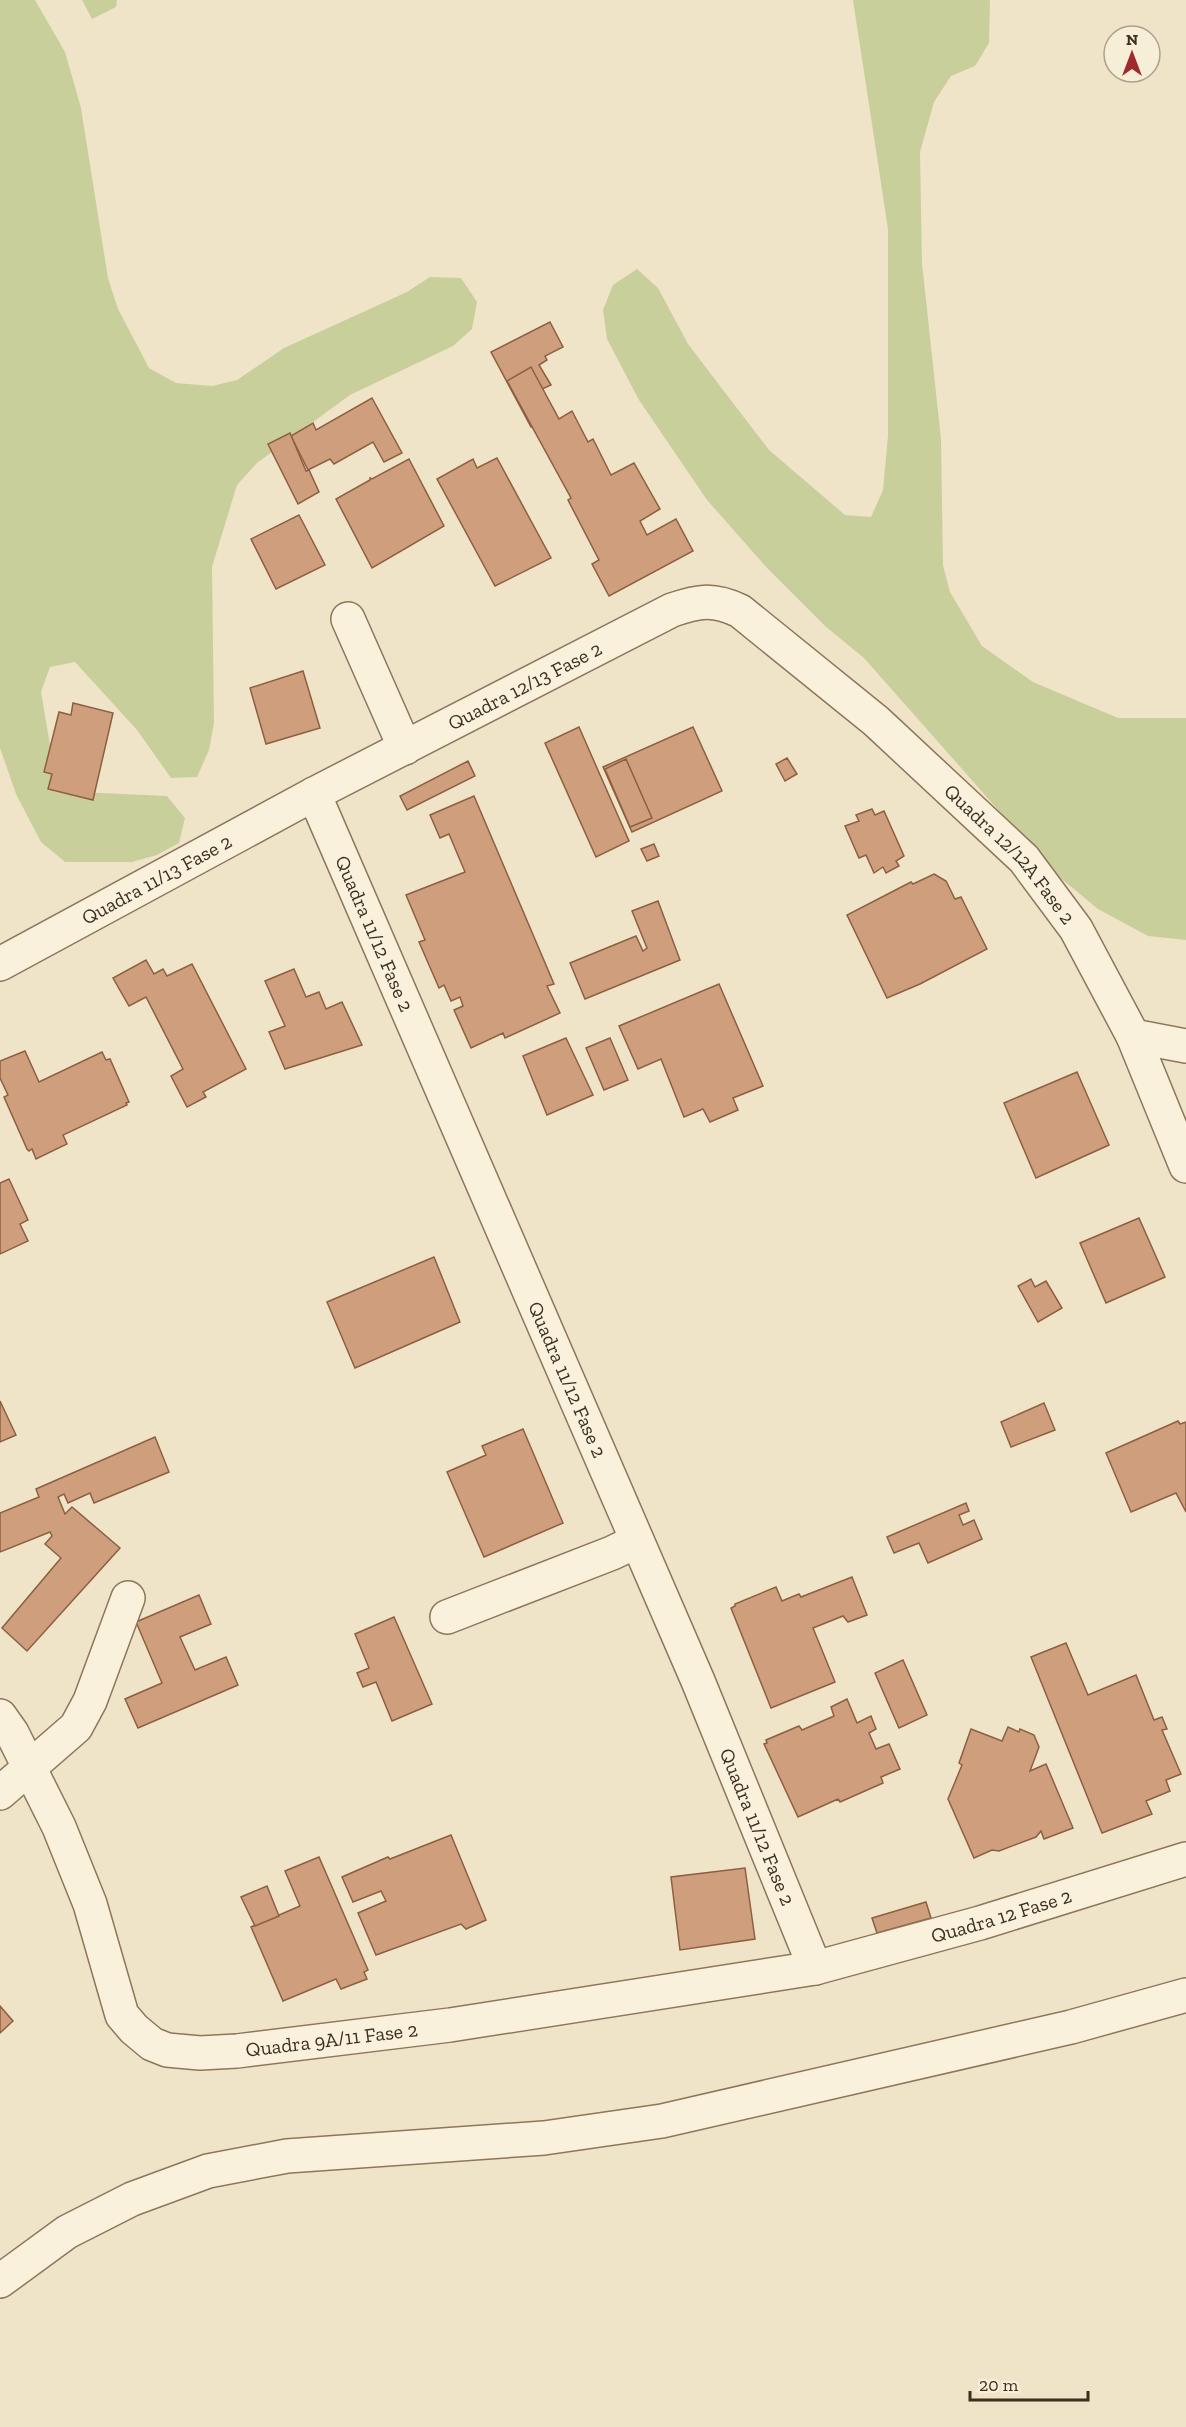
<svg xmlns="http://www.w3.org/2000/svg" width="1186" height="2427" viewBox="0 0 1186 2427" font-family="'Zilla Slab',serif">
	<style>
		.green { fill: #c9cf9b }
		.building { fill: #cf9f7d; stroke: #8d5f41; stroke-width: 1.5 }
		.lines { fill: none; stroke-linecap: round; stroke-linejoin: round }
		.minor-casing { stroke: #8d765c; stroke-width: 36 }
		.minor { stroke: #faf1dc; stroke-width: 33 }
		.labels { text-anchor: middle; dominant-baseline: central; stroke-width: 5; stroke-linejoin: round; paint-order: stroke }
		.street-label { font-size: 20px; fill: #3d2e20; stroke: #f7eed8 }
	</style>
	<rect width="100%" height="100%" fill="#f0e4c8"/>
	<g class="green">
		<polygon points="0,0 35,0 65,52 81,108 108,278 118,309 149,368 176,383 212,386 237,380 284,348 407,292 430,277 461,278 477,302 472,329 453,346 350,395 257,463 237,485 212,567 214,723 209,750 197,777 171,778 137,730 75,662 50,667 41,692 50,745 79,792 167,796 185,818 179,843 157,855 132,862 65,862 41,842 16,794 0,748"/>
		<polygon points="82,0 117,0 116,7 92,19"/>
		<polygon points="853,0 990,0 989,43 975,66 951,76 934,102 920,152 922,263 941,439 943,565 950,592 982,646 1033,682 1118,718 1186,718 1186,940 1148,936 1098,909 1052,871 864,658 825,626 767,568 707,500 639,400 607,339 603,310 613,285 637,269 658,288 688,344 769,450 845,515 871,517 883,490 888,436 888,229"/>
	</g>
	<g class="building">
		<polygon points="550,322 563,347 545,356 547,360 539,365 551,385 542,389 556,414 531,427 491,352"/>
		<polygon points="531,367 559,419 572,411 588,442 593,439 611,475 634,463 660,509 640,521 647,535 676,519 693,551 609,596 592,564 599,560 568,500 571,498 507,381"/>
		<polygon points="372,398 402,453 384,462 373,442 334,464 330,459 308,470 291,436 313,423 316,430"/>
		<polygon points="290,433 306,471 309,470 319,492 298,504 268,444"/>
		<polygon points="497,458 551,558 495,586 437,479 473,459 477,468"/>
		<polygon points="409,459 444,526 372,568 336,499 370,480 370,478 372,479"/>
		<polygon points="299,515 325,565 276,589 251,539"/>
		<polygon points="303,671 320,728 266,744 250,688"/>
		<polygon points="73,703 113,713 93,800 48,789 52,774 44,772 59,712 71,715"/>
		<polygon points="579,727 629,841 596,857 545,743"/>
		<polygon points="693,727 722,791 632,832 603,767"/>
		<polygon points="787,758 797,774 785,781 776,764"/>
		<polygon points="626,759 652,818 630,827 605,769"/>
		<polygon points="468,761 475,776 407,810 400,796"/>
		<polygon points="474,796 554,984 547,986 560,1013 505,1038 503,1033 471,1048 454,1010 463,1006 460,997 451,1001 444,985 439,988 419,942 425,940 406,895 465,872 449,834 440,838 430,815"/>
		<polygon points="872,809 875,815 884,811 904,856 896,861 899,866 886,873 883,867 874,873 866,855 859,858 845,826 859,821 856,815"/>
		<polygon points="654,844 659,856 647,861 641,849"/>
		<polygon points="934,874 946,881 955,899 961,897 987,949 920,984 887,998 847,915 911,882 913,884"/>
		<polygon points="658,901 680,960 585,999 570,963 636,936 643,951 647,948 632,911"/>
		<polygon points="146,960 154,974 163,969 167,976 192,964 246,1069 203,1092 206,1097 187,1107 171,1076 183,1069 146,997 129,1006 113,978"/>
		<polygon points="294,969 306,997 319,992 326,1009 342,1002 362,1045 285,1069 269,1032 285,1026 265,981"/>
		<polygon points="719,984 763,1086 733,1098 738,1110 710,1122 703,1109 684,1117 661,1059 638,1069 619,1026"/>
		<polygon points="566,1038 593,1095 547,1115 523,1056"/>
		<polygon points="610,1038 628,1080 604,1090 586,1048"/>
		<polygon points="25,1051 39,1082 102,1052 106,1060 110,1059 129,1102 126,1103 127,1105 63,1135 67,1144 36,1159 32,1149 29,1151 27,1149 4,1097 8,1095 0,1078 0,1061"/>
		<polygon points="1077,1072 1109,1145 1036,1178 1004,1103"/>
		<polygon points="9,1179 28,1220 20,1224 28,1241 0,1254 0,1183"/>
		<polygon points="1139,1218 1165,1277 1106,1303 1080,1243"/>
		<polygon points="434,1257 460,1322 355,1368 327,1302"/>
		<polygon points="1031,1279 1035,1287 1046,1281 1062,1308 1038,1322 1018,1286"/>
		<polygon points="0,1401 16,1435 0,1442"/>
		<polygon points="1044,1403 1055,1430 1011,1447 1001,1422"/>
		<polygon points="1178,1421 1180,1424 1186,1422 1186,1512 1176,1493 1131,1512 1106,1453"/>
		<polygon points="523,1429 563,1523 484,1557 447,1472 486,1455 482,1446"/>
		<polygon points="155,1437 169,1472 94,1503 90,1493 68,1503 64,1494 58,1497 65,1514 72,1507 120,1548 27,1651 2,1628 61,1558 45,1544 52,1536 50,1532 0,1552 0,1513 39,1497 36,1489"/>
		<polygon points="966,1503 969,1511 959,1515 963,1525 974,1520 982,1539 928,1563 919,1543 894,1553 887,1537"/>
		<polygon points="852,1577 867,1615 848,1622 843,1616 813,1628 835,1682 771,1708 731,1608 735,1606 735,1604 776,1587 782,1601 799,1594 801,1597"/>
		<polygon points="199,1595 211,1624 180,1637 195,1670 226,1657 238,1685 138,1728 125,1699 162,1683 136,1622"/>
		<polygon points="394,1617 432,1704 392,1721 376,1682 363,1687 357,1673 369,1668 355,1634"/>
		<polygon points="1066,1643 1088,1695 1136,1675 1154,1720 1162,1717 1167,1729 1162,1730 1181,1774 1166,1780 1170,1791 1146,1801 1152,1814 1102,1833 1031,1657"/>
		<polygon points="903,1660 927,1715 899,1728 875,1673"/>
		<polygon points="847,1699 857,1723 871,1716 876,1729 869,1733 876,1749 889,1744 900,1769 881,1777 883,1783 840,1802 838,1799 798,1817 764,1744 767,1743 766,1740 799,1726 802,1730 834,1716 831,1707"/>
		<polygon points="1008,1727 1019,1732 1020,1729 1034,1735 1039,1747 1030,1771 1046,1764 1073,1828 1044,1839 1041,1831 1036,1837 999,1851 992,1850 974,1858 948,1799 962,1765 959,1763 971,1729 1002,1741"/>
		<polygon points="451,1835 486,1920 466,1929 461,1924 376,1955 358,1913 386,1901 381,1891 353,1902 342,1877 388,1857 390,1859"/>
		<polygon points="319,1857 368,1970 364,1972 367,1979 341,1989 336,1979 283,2001 251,1927 300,1906 285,1871"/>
		<polygon points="745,1868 755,1939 680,1950 671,1877"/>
		<polygon points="267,1886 279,1916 255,1926 241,1897"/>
		<polygon points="926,1902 931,1918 877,1933 872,1918"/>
		<polygon points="0,2006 13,2021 0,2033"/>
	</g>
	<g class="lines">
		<g class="minor-casing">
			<g id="minor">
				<polyline points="348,619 405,748"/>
				<path id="s1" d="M314,794L698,1681L815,1968"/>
				<path id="s2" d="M0,964L314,794L672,610C699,601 713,598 740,611L876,721L1024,859L1076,929L1133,1036L1186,1166"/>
				<polyline points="1133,1036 1186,1046"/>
				<polyline points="447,1617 612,1553 637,1541"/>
				<path id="s3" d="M0,1716L12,1733L59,1827L90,1904L122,2015L134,2029L152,2044L167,2050L200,2053L237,2051L450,2025L815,1968L980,1923L1186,1859"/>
				<polyline points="0,1793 76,1727 90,1701 128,1598"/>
				<polyline points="0,2281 67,2232 132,2199 208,2171 287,2156 544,2138 662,2121 1071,2027 1186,1995"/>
			</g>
		</g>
		<use href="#minor" class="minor"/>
	</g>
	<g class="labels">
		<g class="street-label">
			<text stroke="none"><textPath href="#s2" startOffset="594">Quadra 12/13 Fase 2</textPath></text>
			<text stroke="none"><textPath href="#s2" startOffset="1194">Quadra 12/12A Fase 2</textPath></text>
			<text stroke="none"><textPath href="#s2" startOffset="178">Quadra 11/13 Fase 2</textPath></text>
			<text stroke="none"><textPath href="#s1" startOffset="152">Quadra 11/12 Fase 2</textPath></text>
			<text stroke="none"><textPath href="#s1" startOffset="638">Quadra 11/12 Fase 2</textPath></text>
			<text stroke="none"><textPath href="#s1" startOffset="1124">Quadra 11/12 Fase 2</textPath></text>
			<text stroke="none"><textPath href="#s3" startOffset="1230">Quadra 12 Fase 2</textPath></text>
			<text stroke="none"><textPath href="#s3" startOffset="548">Quadra 9A/11 Fase 2</textPath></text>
		</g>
	</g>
	<g transform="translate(1132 54)"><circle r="28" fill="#f7eed8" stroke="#ada18e" stroke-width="1.5"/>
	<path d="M0-4.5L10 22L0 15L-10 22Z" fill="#9e2a2b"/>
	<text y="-9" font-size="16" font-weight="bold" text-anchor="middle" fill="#3d2e20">N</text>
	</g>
	<path d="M970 2391v9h118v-9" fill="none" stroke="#3d2e20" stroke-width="3"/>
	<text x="979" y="2391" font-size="18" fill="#3d2e20" stroke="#f7eed8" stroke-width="4.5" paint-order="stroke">20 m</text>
</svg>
